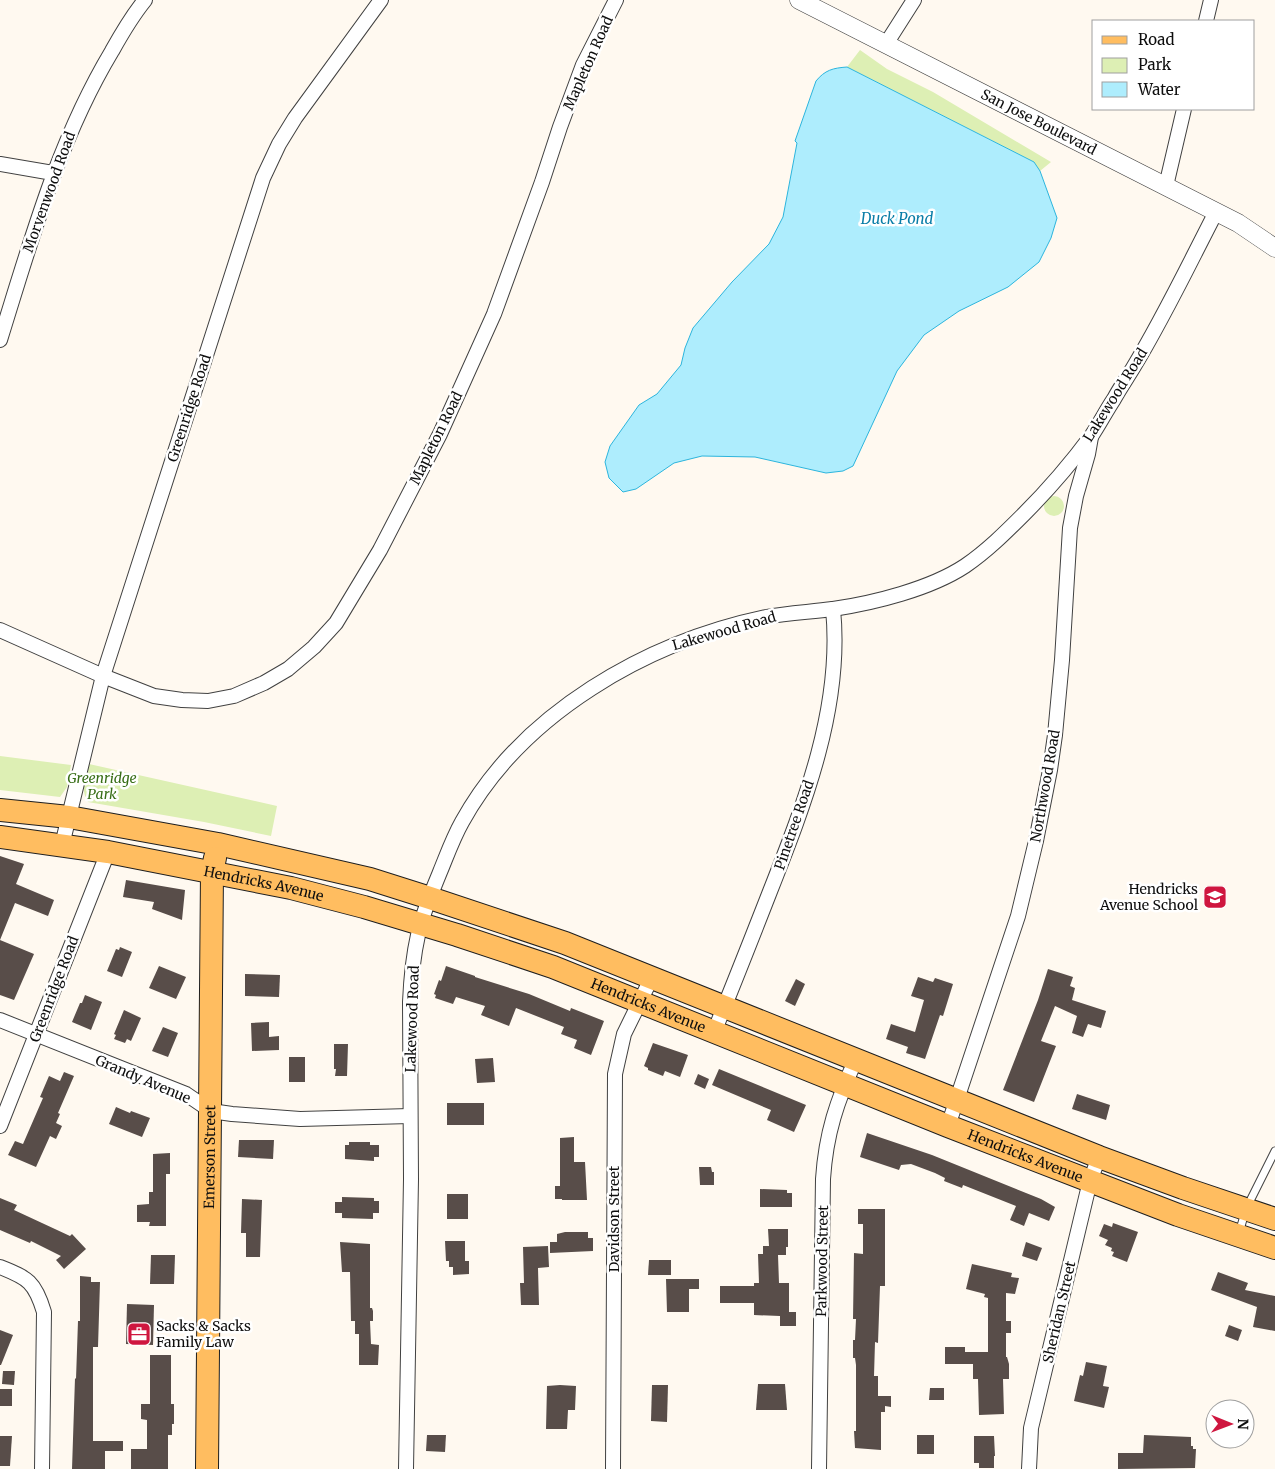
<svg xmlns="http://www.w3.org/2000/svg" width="1275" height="1469" viewBox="0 0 1275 1469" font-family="Merriweather,serif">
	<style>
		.green { fill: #ddefb4 }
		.water { fill: #aeedfd; stroke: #2cb5dd }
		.building { fill: #584d49 }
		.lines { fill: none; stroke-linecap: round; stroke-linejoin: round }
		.service-casing { stroke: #414141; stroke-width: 9 }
		.minor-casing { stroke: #414141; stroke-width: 16 }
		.tertiary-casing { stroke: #414141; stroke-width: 19 }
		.primary-casing { stroke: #1f1f1f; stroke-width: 24 }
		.service { stroke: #fff; stroke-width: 7 }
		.minor { stroke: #fff; stroke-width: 14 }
		.tertiary { stroke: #fff; stroke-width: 18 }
		.primary { stroke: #ffbd60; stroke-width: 22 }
		.labels { text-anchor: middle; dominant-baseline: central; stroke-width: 5; stroke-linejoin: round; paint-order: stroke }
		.street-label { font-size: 14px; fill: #0e0e0e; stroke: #fff }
		.park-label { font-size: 14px; font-style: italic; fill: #386e17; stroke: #fff }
		.poi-label { font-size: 14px; fill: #0e0e0e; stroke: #fff; text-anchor: end }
		.water-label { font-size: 15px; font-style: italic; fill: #097da7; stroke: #fff }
	</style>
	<rect width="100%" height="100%" fill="#fff9f0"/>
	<g class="green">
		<polygon points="860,50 887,69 933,92 1051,162 1040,171 1034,162 847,67"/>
		<circle cx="1054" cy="506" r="10"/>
		<polygon points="0,756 71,765 67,787 60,797 0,790"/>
		<path d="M89,764L277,806L271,836L204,822L88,802C80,790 85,777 89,764Z"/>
	</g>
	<path class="water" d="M847,67L1034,162L1040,171L1057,218L1051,238L1039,262L1008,287L959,311L924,335L897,371L853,466L843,471L826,473L755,457L702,456L674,463L636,489L623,492L609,478L605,462L610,446L639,405L657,394L681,365L685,348L693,328L732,282L769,244L783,217L797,143L795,141L816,81C825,70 833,68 847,67Z"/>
	<g class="building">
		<polygon points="0,856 24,864 16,884 54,900 48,916 15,903 0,940"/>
		<polygon points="126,880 185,890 182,920 152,909 154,902 123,897"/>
		<polygon points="0,940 34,954 14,1000 0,995"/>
		<polygon points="120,947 132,952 122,977 107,971 116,949 119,950"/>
		<polygon points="159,966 186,977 176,999 149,988"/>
		<polygon points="446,966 475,976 475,977 529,994 570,1011 571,1008 604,1021 591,1055 574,1048 577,1040 561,1034 564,1027 516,1008 509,1026 481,1015 485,1006 456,997 453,1004 435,998 436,995 434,994 439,980 441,981"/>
		<polygon points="1048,969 1073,977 1070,986 1075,988 1072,1000 1106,1011 1101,1028 1088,1024 1083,1037 1072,1033 1077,1016 1055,1006 1041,1041 1056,1046 1034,1102 1003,1090 1038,1000"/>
		<polygon points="245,974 280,975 279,997 245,996"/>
		<polygon points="918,977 933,982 935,978 953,984 943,1016 940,1015 925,1059 906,1053 908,1047 886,1039 891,1024 915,1032 924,1000 911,996"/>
		<polygon points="796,979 805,984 795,1006 785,1001"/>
		<polygon points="85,995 102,1002 91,1030 72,1022 80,1003 82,1003"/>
		<polygon points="124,1010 141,1018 131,1041 127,1039 125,1043 114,1039 116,1035 114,1034"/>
		<polygon points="269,1022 269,1037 279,1036 279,1050 252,1051 251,1023"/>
		<polygon points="163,1027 178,1033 168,1057 152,1051"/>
		<polygon points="653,1043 688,1055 680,1077 665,1071 663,1076 648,1070 648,1068 644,1066"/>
		<polygon points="334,1044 348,1044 347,1076 335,1076 336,1069 334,1069"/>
		<rect x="289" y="1057" width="16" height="25"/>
		<polygon points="493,1058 495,1082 477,1083 475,1059"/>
		<polygon points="719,1069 806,1105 794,1132 767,1120 771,1110 712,1085"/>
		<polygon points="64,1072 74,1076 58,1113 60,1114 56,1123 62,1126 56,1139 50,1136 36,1167 8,1155 15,1141 23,1144 43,1098 40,1097 49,1076 60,1081"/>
		<polygon points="698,1074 709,1079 705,1089 694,1084"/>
		<polygon points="1077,1094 1110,1105 1106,1120 1072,1109"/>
		<rect x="447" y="1103" width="37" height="22"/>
		<polygon points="116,1107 130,1113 131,1111 150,1118 142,1137 109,1124"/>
		<polygon points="867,1133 932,1155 1041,1199 1055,1207 1049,1221 1029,1213 1024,1226 1010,1220 1016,1206 963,1185 962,1188 944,1181 945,1178 935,1173 911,1164 901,1165 899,1170 860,1157"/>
		<polygon points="574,1137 574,1162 585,1162 587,1200 562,1200 562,1199 555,1199 555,1186 560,1186 560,1138"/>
		<polygon points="239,1140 274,1140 273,1159 238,1157"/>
		<polygon points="349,1142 370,1142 370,1145 379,1145 379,1157 374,1157 374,1161 345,1159 345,1145 349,1145"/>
		<polygon points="170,1153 170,1174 166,1174 166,1226 149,1226 150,1222 137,1222 137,1205 149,1204 149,1192 153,1192 153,1154"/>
		<polygon points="699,1167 711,1167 712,1172 714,1172 714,1185 700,1185"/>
		<polygon points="760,1189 787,1190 787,1193 792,1193 792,1207 760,1207"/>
		<rect x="447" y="1194" width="21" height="25"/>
		<polygon points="342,1197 374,1198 374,1201 379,1201 379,1213 373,1213 373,1219 342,1218 342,1213 335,1213 335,1202 342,1202"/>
		<polygon points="0,1198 17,1205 14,1210 70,1236 72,1234 86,1249 64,1269 56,1260 61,1256 31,1241 30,1243 0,1230"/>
		<polygon points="242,1199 262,1200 260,1257 246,1257 246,1233 241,1233"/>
		<polygon points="858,1209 885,1209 885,1286 880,1286 878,1343 875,1342 874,1376 878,1376 878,1396 891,1396 891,1407 885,1406 885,1412 881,1412 881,1450 855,1448 854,1431 856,1431 856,1365 855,1358 853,1358 853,1340 855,1340 856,1319 853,1319 854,1253 863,1254 863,1224 858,1224"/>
		<polygon points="1113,1223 1138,1232 1127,1262 1112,1256 1114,1252 1111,1251 1112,1248 1105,1245 1108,1240 1099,1236 1104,1224 1112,1227"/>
		<polygon points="768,1229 788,1229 788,1247 786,1247 786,1255 778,1255 779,1283 789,1283 789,1312 796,1312 796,1326 780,1326 780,1316 754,1315 754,1303 720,1303 720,1286 754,1286 754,1283 759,1283 758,1254 763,1254 763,1246 769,1246"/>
		<polygon points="565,1232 588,1232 588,1238 593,1238 593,1251 550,1253 550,1242 557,1242 557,1234"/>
		<polygon points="445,1241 465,1241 465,1261 469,1261 469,1274 453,1275 453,1267 449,1267 449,1261 446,1261"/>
		<polygon points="340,1242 370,1244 370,1308 372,1308 373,1311 373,1321 370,1321 371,1344 379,1345 378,1365 359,1365 359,1334 355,1334 355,1321 351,1321 350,1272 342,1272"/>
		<polygon points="1026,1242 1042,1248 1037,1261 1022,1256"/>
		<polygon points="548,1246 549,1267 538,1268 539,1305 521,1305 520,1283 524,1283 523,1247"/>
		<polygon points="151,1255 175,1255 174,1284 150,1284"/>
		<polygon points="649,1260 671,1260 671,1275 648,1275"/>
		<polygon points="972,1264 1012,1273 1011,1277 1019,1278 1015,1294 1006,1293 1006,1321 1011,1321 1011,1333 1006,1333 1006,1357 1007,1357 1009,1364 1009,1379 1003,1379 1004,1414 979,1415 978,1379 973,1379 973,1364 945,1364 945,1347 965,1347 965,1352 988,1352 988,1298 984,1297 985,1294 966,1289"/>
		<polygon points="1218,1272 1248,1283 1245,1290 1275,1296 1275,1331 1253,1327 1257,1307 1211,1290"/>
		<polygon points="80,1276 91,1277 91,1282 100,1282 98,1347 93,1347 93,1441 123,1441 123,1451 105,1451 105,1469 72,1469 75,1378 76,1379 78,1321 80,1321"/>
		<polygon points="666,1279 699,1279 699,1289 689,1289 689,1312 667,1312"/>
		<polygon points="127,1304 154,1305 153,1345 126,1344"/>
		<polygon points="1229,1325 1242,1330 1238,1341 1225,1336"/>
		<polygon points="0,1330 13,1335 1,1365 0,1365"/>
		<polygon points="150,1355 171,1355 171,1404 174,1404 174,1424 172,1424 172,1435 168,1435 168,1469 131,1469 131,1449 147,1449 147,1420 141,1419 141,1404 150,1404"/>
		<polygon points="1086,1362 1107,1366 1103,1386 1109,1387 1104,1408 1074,1401 1080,1375 1083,1376"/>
		<polygon points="3,1371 15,1371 14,1385 2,1384"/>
		<polygon points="758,1384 785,1384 787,1410 756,1410"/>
		<polygon points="560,1385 576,1386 575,1410 568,1410 567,1429 546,1429 547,1386"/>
		<polygon points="652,1385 668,1385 667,1422 651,1421"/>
		<polygon points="930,1388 944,1388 944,1400 929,1400"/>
		<rect x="0" y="1389" width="12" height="17"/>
		<polygon points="427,1435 446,1435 445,1452 426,1451"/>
		<rect x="917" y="1435" width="17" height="19"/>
		<polygon points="1144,1435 1191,1437 1191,1446 1193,1446 1193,1449 1196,1449 1195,1468 1118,1469 1118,1453 1143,1453"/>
		<polygon points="0,1436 12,1436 10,1466 0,1466"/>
		<polygon points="974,1436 994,1436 995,1456 994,1456 994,1468 979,1468 979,1463 974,1463"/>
	</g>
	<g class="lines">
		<g class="service-casing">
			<polyline id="service" points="1239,1233 1246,1209 1275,1151"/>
		</g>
		<g class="minor-casing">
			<g id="minor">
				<polyline points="1206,21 1211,0"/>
				<polyline points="886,44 914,0"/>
				<polyline points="0,164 53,173"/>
				<polyline points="1166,186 1184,109"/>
				<path d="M0,340C31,241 58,141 112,51C122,33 132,16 145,0"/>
				<polyline points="0,630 103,676 154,696 182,700 208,701 234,696 264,683 288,669 314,647 336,623 380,550 440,434 494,314 542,182 560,127 583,65 616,0"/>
				<polyline points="62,845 103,676 263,178 279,144 295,118 381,0"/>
				<polyline points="0,1020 186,1094 211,1111 232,1114 300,1119 410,1116"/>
				<path d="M714,1032C733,986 751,940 769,894C804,805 843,707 833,609"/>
				<polyline points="0,1126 108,852"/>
				<polyline points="948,1126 1018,916 1036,841 1050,770 1055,735 1062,660 1070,528 1076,496 1088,454 1091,437"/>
				<path d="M0,1267C28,1278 35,1282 44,1312L42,1469"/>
				<path d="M406,1469L411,1179L410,1002C411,979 413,957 418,935C422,914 432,892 440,872C447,855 453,838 462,822C522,713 647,642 766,617C788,613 810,612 833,609C874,603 930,589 965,566C987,551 1006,532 1024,514C1049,489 1072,462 1092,435C1100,423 1106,411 1114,399C1120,388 1127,378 1133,368C1164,317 1189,264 1216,212"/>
				<polyline points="613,1469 615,1074 624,1034 652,977"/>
				<path d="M819,1469L823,1179C826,1133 837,1101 856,1059"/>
				<polyline points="1029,1469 1031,1428 1090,1181 1099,1157"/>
			</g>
		</g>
		<g class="tertiary-casing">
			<g id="tertiary">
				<path id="s1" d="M799,0L1238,223L1275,248"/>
			</g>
		</g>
		<g class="primary-casing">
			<g id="primary">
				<polyline points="0,810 69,817 218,844 370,879 430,898 565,943 1099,1157 1183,1188 1275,1219"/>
				<path id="s2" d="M0,837L108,852L291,888L364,907L457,935L553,967L948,1126L1090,1181L1178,1215L1275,1248"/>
				<path id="s3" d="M207,1469C207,1270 212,1071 212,872L215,858"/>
			</g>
		</g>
		<use href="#service" class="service"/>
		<use href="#minor" class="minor"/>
		<use href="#tertiary" class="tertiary"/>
		<use href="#primary" class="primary"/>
	</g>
	<defs>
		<g id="school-square" transform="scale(1.25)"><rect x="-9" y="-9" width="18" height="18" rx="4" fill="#cf163f" stroke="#fff"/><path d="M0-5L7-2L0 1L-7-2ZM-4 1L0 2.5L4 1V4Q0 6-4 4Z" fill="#fff"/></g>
		<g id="office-square" transform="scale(1.25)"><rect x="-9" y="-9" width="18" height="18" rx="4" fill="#cf163f" stroke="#fff"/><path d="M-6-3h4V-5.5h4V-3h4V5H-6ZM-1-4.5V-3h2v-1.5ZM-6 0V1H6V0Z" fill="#fff"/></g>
	</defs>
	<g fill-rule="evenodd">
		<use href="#school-square" x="1215" y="897"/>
		<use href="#office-square" x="139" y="1334"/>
	</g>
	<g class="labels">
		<g class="street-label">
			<text transform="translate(588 63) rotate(-66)">Mapleton Road</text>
			<text stroke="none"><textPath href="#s1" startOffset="269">San Jose Boulevard</textPath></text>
			<text transform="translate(49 192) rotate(-70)">Morvenwood Road</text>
			<text transform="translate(1115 395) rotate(-58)">Lakewood Road</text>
			<text transform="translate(189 408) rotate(-72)">Greenridge Road</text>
			<text transform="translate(436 438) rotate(-64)">Mapleton Road</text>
			<text transform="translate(724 631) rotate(-16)">Lakewood Road</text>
			<text transform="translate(1045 786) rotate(-80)">Northwood Road</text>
			<text transform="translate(794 825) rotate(-71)">Pinetree Road</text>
			<text stroke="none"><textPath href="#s2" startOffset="268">Hendricks Avenue</textPath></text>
			<text transform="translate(54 989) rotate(-69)">Greenridge Road</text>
			<text stroke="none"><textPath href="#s2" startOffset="672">Hendricks Avenue</textPath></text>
			<text transform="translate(412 1019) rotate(-88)">Lakewood Road</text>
			<text transform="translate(143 1079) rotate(23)">Grandy Avenue</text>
			<text stroke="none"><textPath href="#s3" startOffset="312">Emerson Street</textPath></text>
			<text stroke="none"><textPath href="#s2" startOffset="1078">Hendricks Avenue</textPath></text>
			<text transform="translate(614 1219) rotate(-90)">Davidson Street</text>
			<text transform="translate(822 1261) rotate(-89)">Parkwood Street</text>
			<text transform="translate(1059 1312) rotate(-77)">Sheridan Street</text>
		</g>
		<g class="park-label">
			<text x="102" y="778">Greenridge<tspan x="102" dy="16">Park</tspan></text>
		</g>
		<g class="poi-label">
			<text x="1198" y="889">Hendricks<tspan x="1198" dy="16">Avenue School</tspan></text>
			<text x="156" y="1326" text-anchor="start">Sacks &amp; Sacks<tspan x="156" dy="16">Family Law</tspan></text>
		</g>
		<g class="water-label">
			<text x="897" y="218">Duck Pond</text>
		</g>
	</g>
	<rect x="1092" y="20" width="162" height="90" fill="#ffffff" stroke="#9f9f9f"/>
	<rect x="1102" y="36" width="25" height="8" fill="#ffbd60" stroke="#9f9f9f"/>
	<text x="1138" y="45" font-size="15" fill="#0e0e0e">Road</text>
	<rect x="1102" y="58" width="25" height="15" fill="#ddefb4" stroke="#9f9f9f"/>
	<text x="1138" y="70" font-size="15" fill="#0e0e0e">Park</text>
	<rect x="1102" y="82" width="25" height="15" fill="#aeedfd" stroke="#9f9f9f"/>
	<text x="1138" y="95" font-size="15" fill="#0e0e0e">Water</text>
	<g transform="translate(1230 1424) rotate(91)"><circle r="24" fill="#ffffff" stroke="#9f9f9f"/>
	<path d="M0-4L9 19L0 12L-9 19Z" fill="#cf163f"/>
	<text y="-8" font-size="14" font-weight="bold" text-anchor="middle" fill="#0e0e0e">N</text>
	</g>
</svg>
